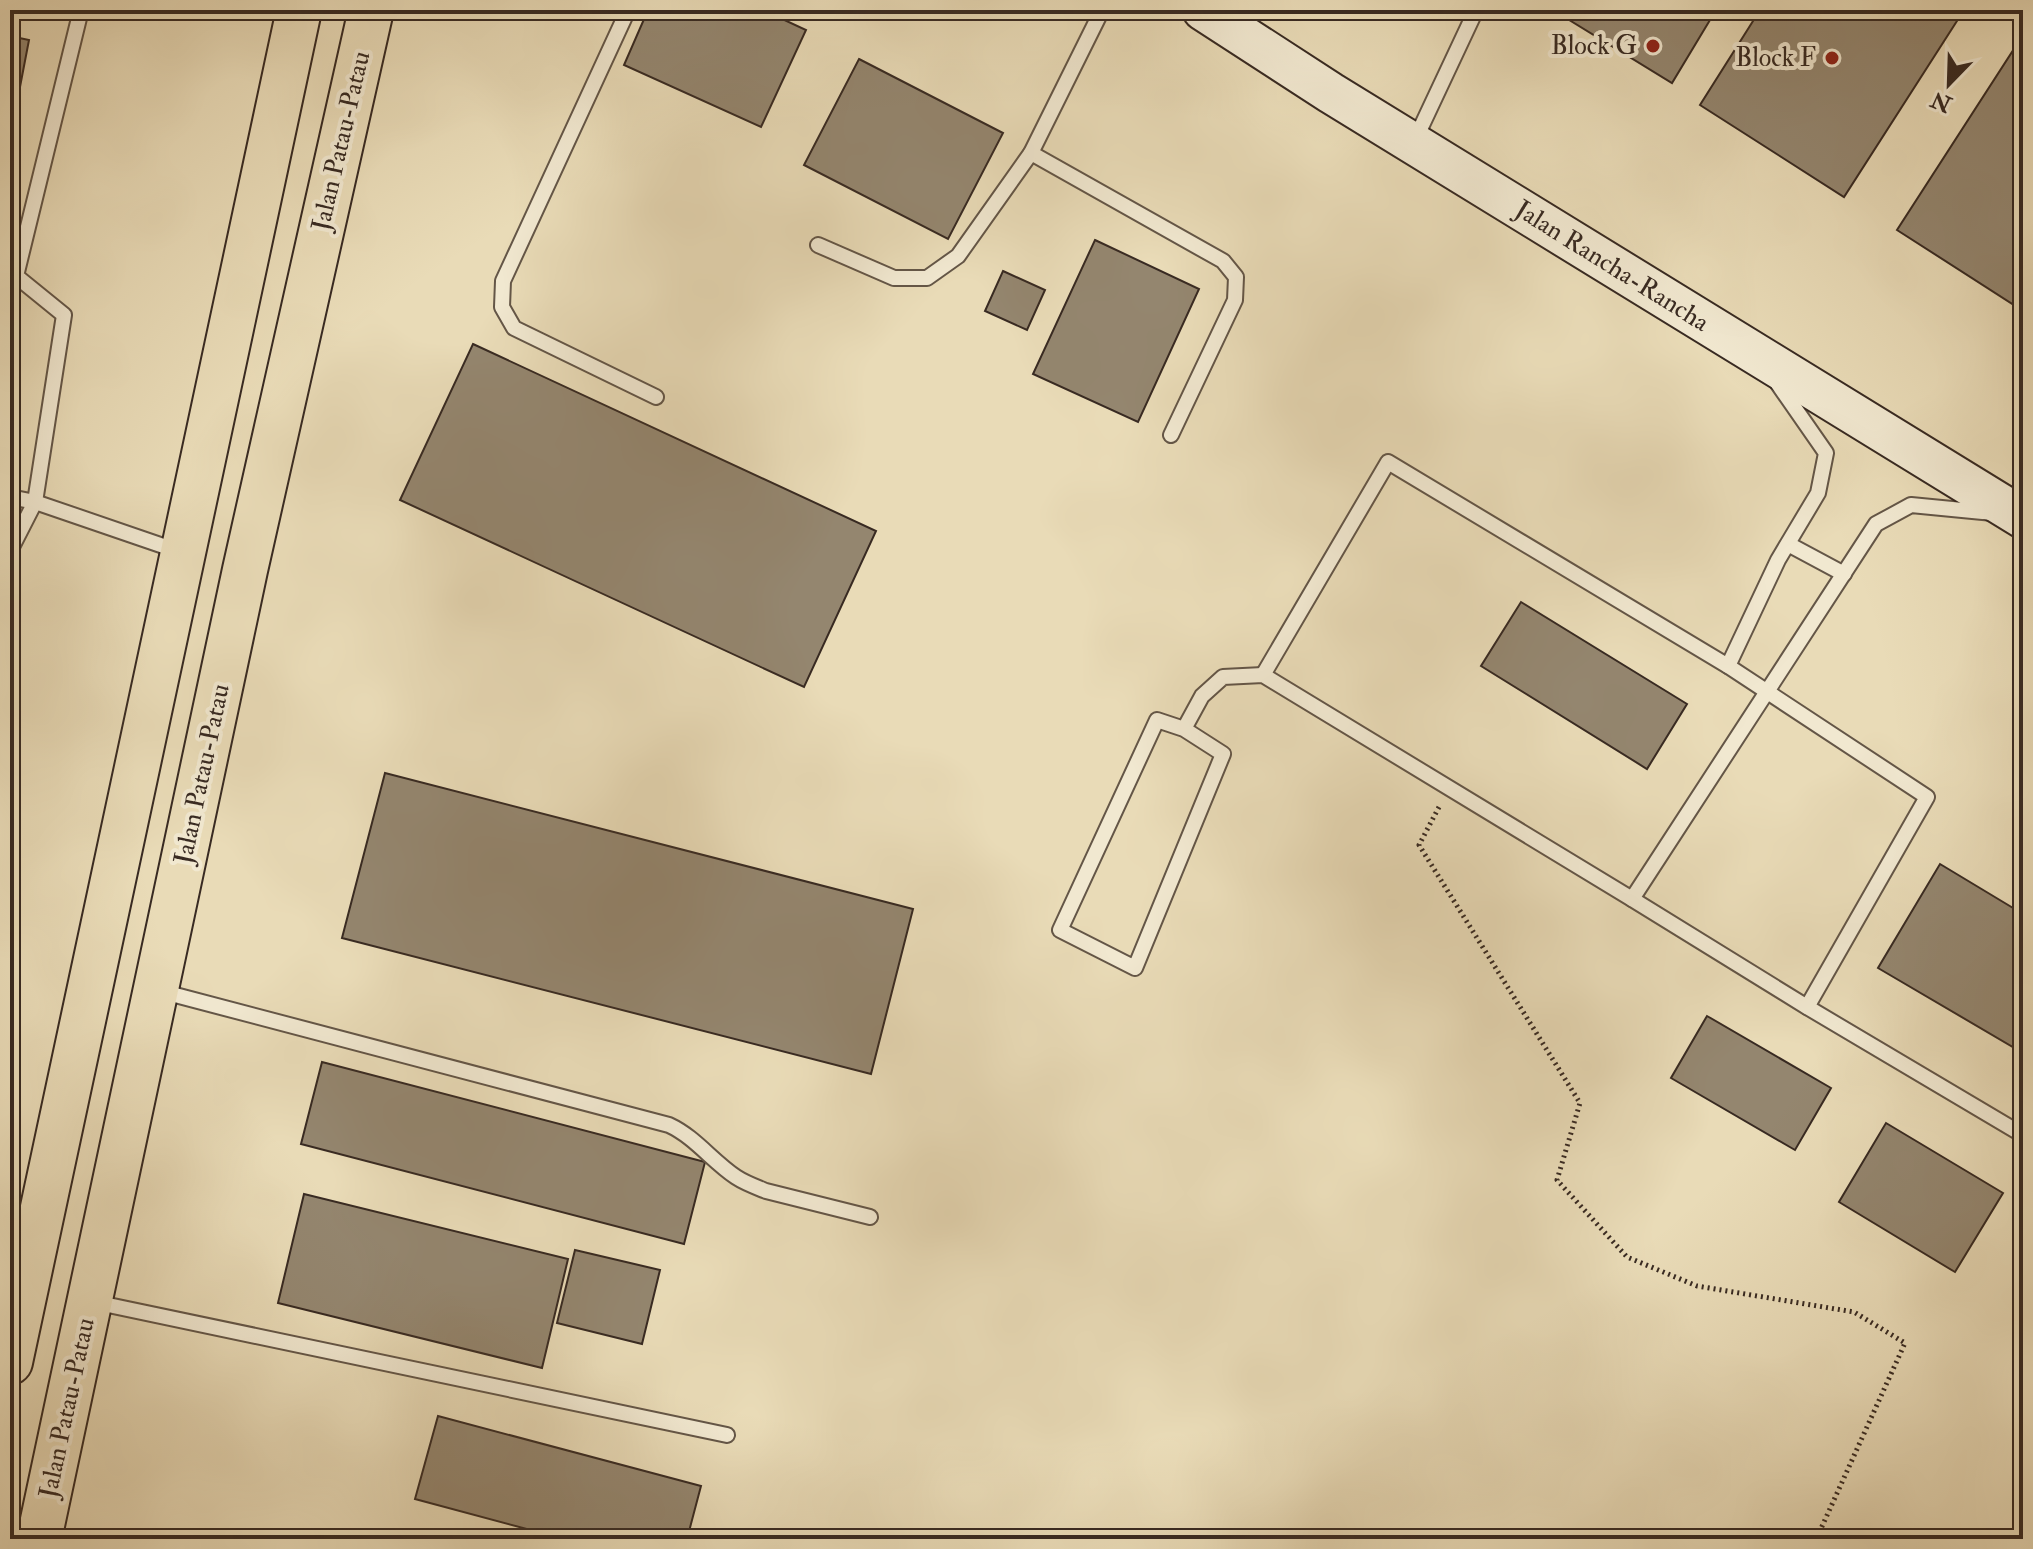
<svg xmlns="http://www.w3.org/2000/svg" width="2033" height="1549" viewBox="0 0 2033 1549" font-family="'IM FELL Double Pica',serif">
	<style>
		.building { fill: #94866f; stroke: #382a22; stroke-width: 2 }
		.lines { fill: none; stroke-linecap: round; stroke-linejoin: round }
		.service-casing { stroke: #645647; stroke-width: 18 }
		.secondary-casing { stroke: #382a22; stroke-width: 44 }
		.primary-casing { stroke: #382a22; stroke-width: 48 }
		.path { stroke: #382a22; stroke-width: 5; stroke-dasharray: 2 4; stroke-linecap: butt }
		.service { stroke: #f1e8d0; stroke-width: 14 }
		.secondary { stroke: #f1e8d0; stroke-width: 40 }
		.primary { stroke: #e9dbb7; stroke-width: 44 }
		.poi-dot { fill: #8f2418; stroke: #f1e8d0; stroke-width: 3 }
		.labels { text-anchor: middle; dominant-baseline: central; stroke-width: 8; stroke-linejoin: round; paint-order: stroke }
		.poi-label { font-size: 26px; fill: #382a22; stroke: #f1e8d0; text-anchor: end }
		.street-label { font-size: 26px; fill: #382a22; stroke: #f1e8d0 }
	</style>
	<rect width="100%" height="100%" fill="#e9dbb7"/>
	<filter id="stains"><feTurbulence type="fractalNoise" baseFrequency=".0025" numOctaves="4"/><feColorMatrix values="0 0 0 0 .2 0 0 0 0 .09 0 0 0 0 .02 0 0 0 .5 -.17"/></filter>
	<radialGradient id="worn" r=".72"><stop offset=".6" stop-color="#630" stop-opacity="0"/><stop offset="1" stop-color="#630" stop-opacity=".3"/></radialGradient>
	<g class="building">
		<polygon points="648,10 763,10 806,30 761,127 624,65"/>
		<polygon points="1553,10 1716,10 1672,83"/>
		<polygon points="1760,10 1964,10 1844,197 1700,105"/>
		<polygon points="2023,35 2023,291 2014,305 1897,230"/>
		<polygon points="10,36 29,40 10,139"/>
		<polygon points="859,59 1003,133 948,239 804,165"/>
		<polygon points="1095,240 1199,289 1138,422 1033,374"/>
		<polygon points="1003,271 1045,290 1027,330 985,311"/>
		<polygon points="473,344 876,531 804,687 400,500"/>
		<polygon points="1521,602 1687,704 1647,769 1481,666"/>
		<polygon points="385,773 913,909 871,1074 342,938"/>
		<polygon points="1940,864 2023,914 2023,1053 1878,968"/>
		<polygon points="1707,1016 1831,1088 1795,1150 1671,1078"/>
		<polygon points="322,1062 705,1162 684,1244 301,1144"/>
		<polygon points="1886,1123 2003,1193 1955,1272 1839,1202"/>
		<polygon points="304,1194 568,1259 542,1368 278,1303"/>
		<polygon points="575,1250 660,1270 642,1344 557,1323"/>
		<polygon points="438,1416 701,1486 687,1539 564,1539 415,1499"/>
	</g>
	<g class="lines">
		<g class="service-casing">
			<g id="service">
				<polyline points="628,10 503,281 502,307 514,328 656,397"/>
				<polyline points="1415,140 1476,10"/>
				<polyline points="1031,153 1223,261 1236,277 1235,300 1171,435"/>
				<polyline points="818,245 894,278 927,278 958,256 1031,153 1102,10"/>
				<polyline points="10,497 35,502 178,551"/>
				<polyline points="1788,544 1844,574"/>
				<polyline points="10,547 12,547 35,502 64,315 16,276 81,10"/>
				<polyline points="1728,666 1778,560 1818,493 1826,453 1778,384"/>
				<polyline points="1263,675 1388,462 1728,666 1927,797 1807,1007"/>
				<polyline points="1184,729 1223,754 1135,968 1060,930 1157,720 1184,729 1202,696 1223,677 1263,675 1632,899 1876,524 1911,505 1993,513"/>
				<polyline points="1632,899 1807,1007 2023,1135"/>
				<path d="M160,991L669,1125C695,1137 712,1161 736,1177C745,1183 756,1187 766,1191L870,1217"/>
				<polyline points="94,1302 727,1435"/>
			</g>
		</g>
		<g class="secondary-casing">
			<polyline id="secondary" points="1203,10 1331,93 2023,518"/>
		</g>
		<g class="primary-casing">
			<g id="primary">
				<polyline points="10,1362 299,10"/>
				<polyline points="39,1539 245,570 371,10"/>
			</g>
		</g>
		<polyline class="path" points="1439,807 1419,845 1580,1103 1557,1180 1627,1257 1697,1286 1854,1312 1905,1343 1819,1533 1819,1539"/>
		<use href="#service" class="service"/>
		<use href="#secondary" class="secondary"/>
		<use href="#primary" class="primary"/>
	</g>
	<g class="poi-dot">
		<circle cx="1653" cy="46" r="8"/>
		<circle cx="1832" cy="58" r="8"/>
	</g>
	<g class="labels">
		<g class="poi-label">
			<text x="1637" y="46">Block G</text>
			<text x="1816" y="58">Block F</text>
		</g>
		<g class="street-label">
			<text transform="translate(341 141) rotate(-77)">Jalan Patau-Patau</text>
			<text transform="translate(1612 266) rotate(32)">Jalan Rancha-Rancha</text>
			<text transform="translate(202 774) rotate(-78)">Jalan Patau-Patau</text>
			<text transform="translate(67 1408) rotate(-78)">Jalan Patau-Patau</text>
		</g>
	</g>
	<rect width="2033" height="1549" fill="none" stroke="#e9dbb7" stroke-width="40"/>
	<rect x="12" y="12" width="2009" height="1525" fill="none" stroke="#382a22" stroke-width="4"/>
	<rect x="20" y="20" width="1993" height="1509" fill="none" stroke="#382a22" stroke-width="2"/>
	<g transform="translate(1949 84) rotate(203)" stroke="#f1e8d0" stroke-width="6" paint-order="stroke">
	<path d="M0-6L14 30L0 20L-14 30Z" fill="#382a22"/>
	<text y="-12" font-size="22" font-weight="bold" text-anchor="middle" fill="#382a22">N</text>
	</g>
	<rect width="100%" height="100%" filter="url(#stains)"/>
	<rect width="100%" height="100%" fill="url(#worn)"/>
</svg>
